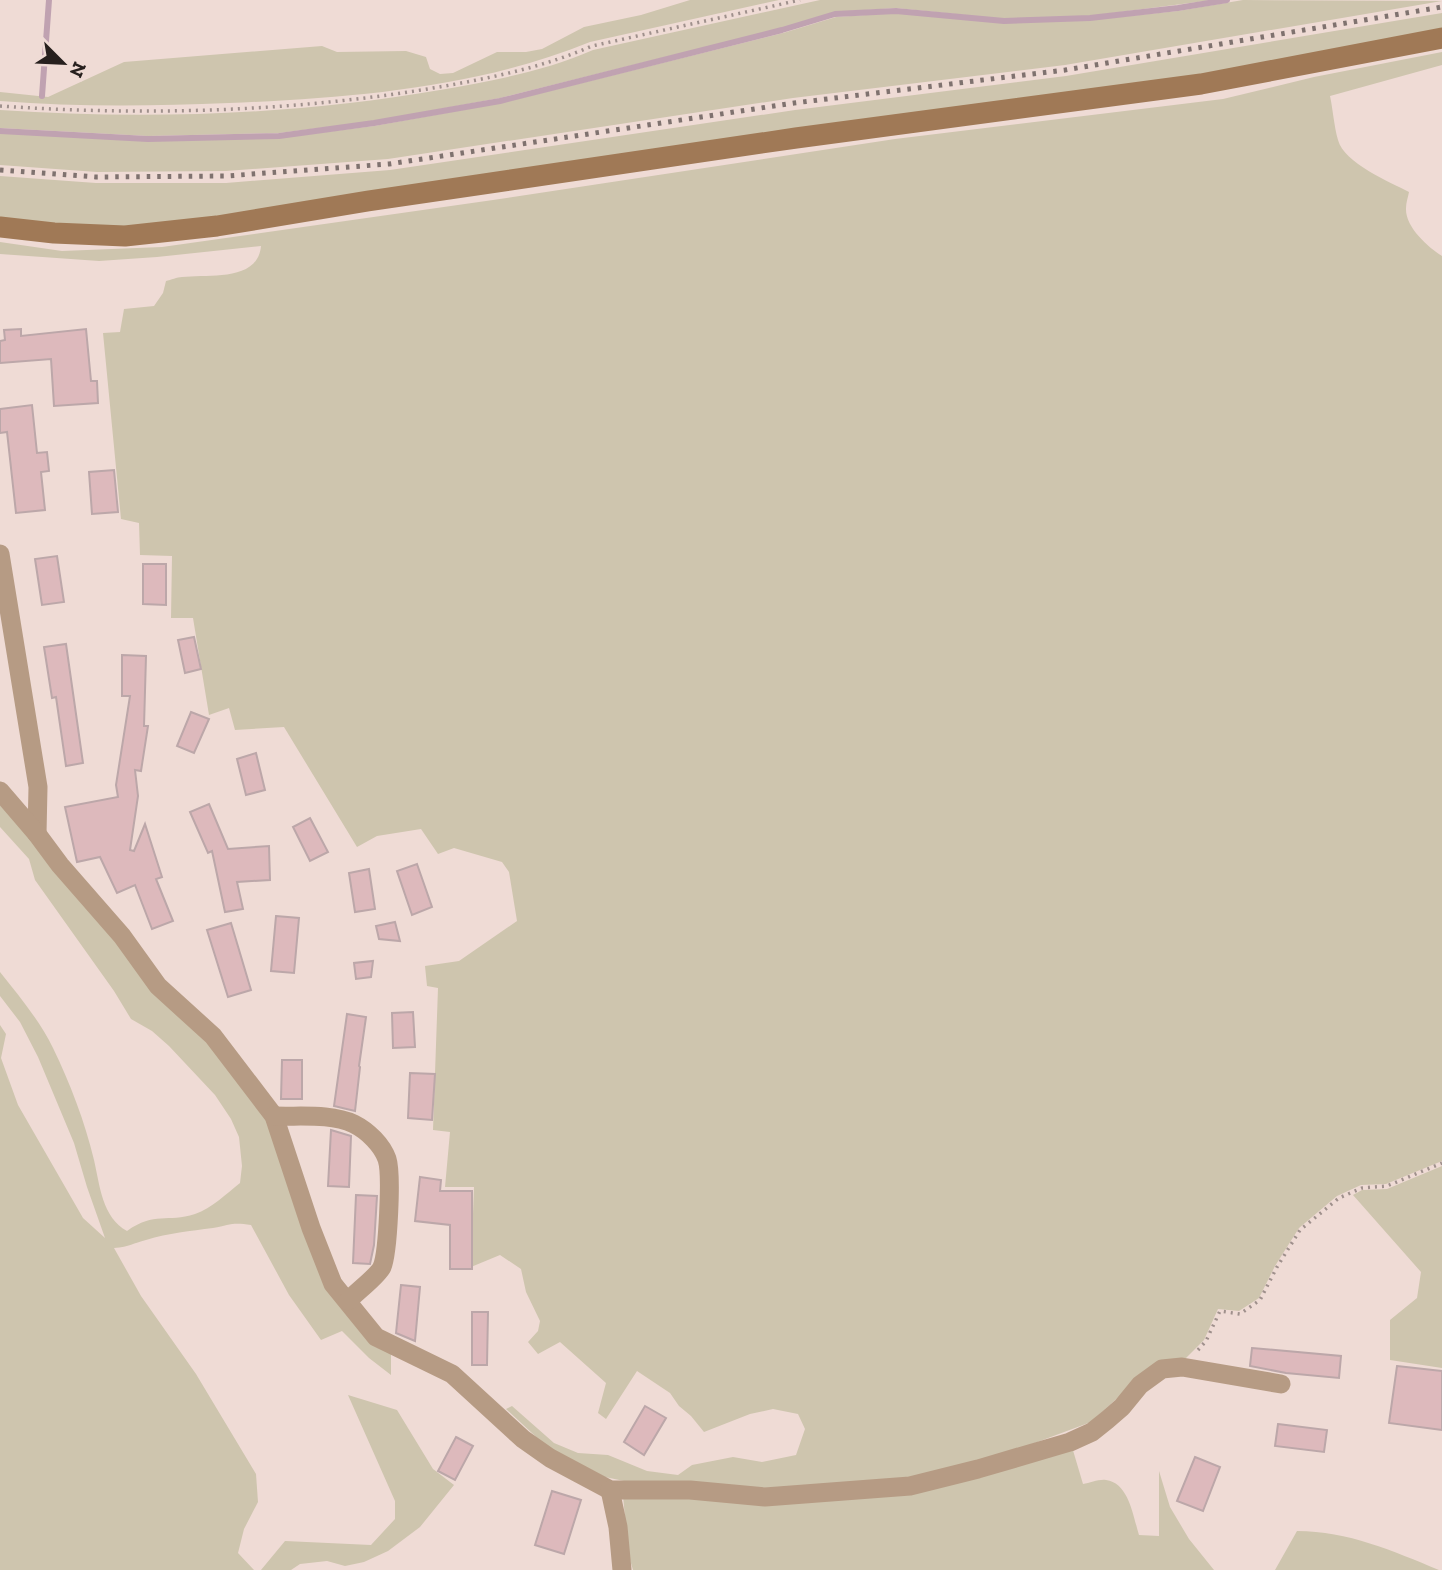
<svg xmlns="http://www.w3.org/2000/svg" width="1442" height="1570" viewBox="0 0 1442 1570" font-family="'Zilla Slab',serif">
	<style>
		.green { fill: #cec5ae }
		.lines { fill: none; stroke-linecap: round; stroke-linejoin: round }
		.stream { stroke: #c0a2b1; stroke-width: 6 }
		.building { fill: #ddb9bc; stroke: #bca7a9; stroke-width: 2 }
		.path { stroke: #9f908c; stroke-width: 3.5; stroke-dasharray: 2 5; stroke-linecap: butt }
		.street { stroke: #b69b84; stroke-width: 19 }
		.secondary { stroke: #a07956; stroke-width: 21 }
		.rail { stroke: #7f726f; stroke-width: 5; stroke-dasharray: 3.5 7; stroke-linecap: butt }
	</style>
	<rect width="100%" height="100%" fill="#efdbd5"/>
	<g class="green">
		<path d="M690,0H779L590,42C477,88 349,98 229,103C153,106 76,107 0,101V92L48,97L124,62L322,46L337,52L406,51L426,57L430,69L440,74L453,73L497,52H526L542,49L584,27L641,15Z"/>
		<path d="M820,0H1213L1089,16L1005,19L896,8L835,12L782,28L500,98L374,121L279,133L148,136L0,128V110C146,120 296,115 440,90C492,81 545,71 593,50Z"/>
		<polygon points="1243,0 1442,1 1065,65 793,98 388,159 226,171 97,172 0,165 0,133 148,141 279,138 374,126 501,103 783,33 836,17 896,13 1004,23 1090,20 1178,11"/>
		<polygon points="1442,13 1442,31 1200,78 125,230 0,220 0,176 96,183 226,183 390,170 795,110 1066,76"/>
		<path d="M1442,52V65L1330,96C1333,110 1334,126 1338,140C1344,163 1390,182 1409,192C1408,197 1406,203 1406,208C1405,227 1428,247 1442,256V1161L1386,1184L1361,1185L1337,1196L1299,1228L1275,1266L1259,1298L1239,1311L1218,1309L1204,1340L1182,1362L1134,1383L1091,1422L1016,1450L909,1479L760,1493L624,1481L605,1477L547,1447L506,1409L512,1406L554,1443L578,1453L608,1455L647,1471L678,1475L692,1465L733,1457L762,1462L796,1455L805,1429L798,1414L773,1409L750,1414L704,1432L691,1416L679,1406L670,1393L637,1371L606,1419L598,1413L606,1383L560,1342L538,1354L528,1342L538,1331L540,1321L526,1292L521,1269L500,1255L471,1267L474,1187H445L450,1132L433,1130L438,988L427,986L425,966L459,961L517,921L509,872L502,862L454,848L438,854L421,829L377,836L357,847L284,727L235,730L229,708L209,715L193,618H171L172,556L140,555L139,523L121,519L103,333L120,332L124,309L154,306L163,293L166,281C171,280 177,277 182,277C208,274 258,282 261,246L157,257L99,261L0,254V242L62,251L162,247L493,200L895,139L1223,99L1314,77Z"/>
		<path d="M0,799L209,1040L270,1118L307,1230L391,1350V1375L369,1358L342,1331L321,1340L289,1295L251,1225C232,1222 230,1225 213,1228C190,1231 169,1233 146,1240C133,1243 130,1247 114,1248L141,1296L196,1374L256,1474L258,1502L244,1529L238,1553L254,1570H0V1025L6,1034L1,1058L18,1105L83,1218L105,1238L87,1187L74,1143L38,1057L20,1022L0,996V972C19,996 40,1021 53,1048C70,1083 85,1122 94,1160C100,1186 102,1217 127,1231C155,1211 167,1223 195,1214C212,1208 226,1194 240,1183L242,1166L239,1137L231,1119L215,1095L169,1046L152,1031L131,1019L114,991L35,880L29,859L0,827Z"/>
		<polygon points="1442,1166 1442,1368 1390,1360 1390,1320 1417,1298 1421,1272 1353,1195 1362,1190 1387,1189"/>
		<polygon points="348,1395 397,1410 433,1469 454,1485 420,1527 388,1551 364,1562 345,1566 327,1561 300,1564 291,1570 261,1570 285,1541 371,1545 395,1519 395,1501"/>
		<path d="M1072,1447L1083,1484C1090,1483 1099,1479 1106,1480C1129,1483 1133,1516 1139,1535L1159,1536V1471L1170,1507L1189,1539L1214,1570H633L628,1553L623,1495L821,1499Z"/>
		<path d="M1297,1531C1348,1531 1393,1551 1439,1570H1275Z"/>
	</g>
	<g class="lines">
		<g class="stream">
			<polyline points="42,96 49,0"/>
			<polyline points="0,131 148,139 279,136 374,123 500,101 782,30 835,14 896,11 1004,21 1090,18 1178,8 1227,0"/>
		</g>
	</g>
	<g class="building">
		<polygon points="21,329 21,336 86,329 91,381 97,381 98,403 54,406 51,359 0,363 0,341 5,340 4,330"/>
		<polygon points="32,405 37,453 47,452 49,471 41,472 45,510 16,513 7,432 0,433 0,409"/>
		<polygon points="114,470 118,512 92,514 89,472"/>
		<polygon points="57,556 64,602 42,605 35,559"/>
		<polygon points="143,564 166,564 166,605 143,604"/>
		<polygon points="194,637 201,669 185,673 178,640"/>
		<polygon points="66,644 83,763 66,766 56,697 52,698 44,647"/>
		<polygon points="122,655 146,656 144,726 148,726 141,771 135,770 138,796 130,850 134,851 145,824 162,877 156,879 173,921 152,929 135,885 117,893 100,857 77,862 65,807 118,797 116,785 130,696 122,696"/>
		<polygon points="191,712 209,719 194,753 177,746"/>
		<polygon points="256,753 265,790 246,795 237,759"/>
		<polygon points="209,804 228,849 269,846 270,880 237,882 243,909 225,912 212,851 208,853 190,812"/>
		<polygon points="310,818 328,852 310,861 293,827"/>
		<polygon points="417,864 432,907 412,915 397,871"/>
		<polygon points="369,869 375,909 355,912 349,873"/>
		<polygon points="276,916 299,918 294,973 271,971"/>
		<polygon points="395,922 400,941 379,939 376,926"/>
		<polygon points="231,923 251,990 228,997 207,930"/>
		<polygon points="373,961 371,977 356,979 354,963"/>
		<polygon points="413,1012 415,1047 393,1048 392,1013"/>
		<polygon points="347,1014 366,1017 359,1066 360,1067 355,1111 334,1106"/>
		<polygon points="282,1060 302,1060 302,1099 281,1099"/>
		<polygon points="410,1073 435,1074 432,1120 408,1118"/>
		<polygon points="331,1130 351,1136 349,1187 328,1186"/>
		<polygon points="420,1177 441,1180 440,1191 472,1191 472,1269 450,1269 450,1225 415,1221"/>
		<polygon points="356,1195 377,1196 374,1245 370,1264 353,1263"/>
		<polygon points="401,1285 420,1287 415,1341 396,1333"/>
		<polygon points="472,1312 488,1312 487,1365 472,1365"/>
		<polygon points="1252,1348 1341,1356 1339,1378 1286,1373 1250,1366"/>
		<polygon points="1397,1366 1442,1371 1442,1430 1389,1423"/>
		<polygon points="645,1406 666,1418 644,1455 624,1442"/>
		<polygon points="1278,1424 1327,1430 1324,1452 1275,1446"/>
		<polygon points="456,1437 473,1446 455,1480 438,1471"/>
		<polygon points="1195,1457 1220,1467 1203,1511 1177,1501"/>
		<polygon points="552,1491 581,1500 564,1554 535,1545"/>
	</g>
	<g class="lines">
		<g class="path">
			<path d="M0,106C145,116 295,112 439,87C491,78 544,67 592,46L800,0"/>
			<polyline points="1198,1350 1206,1341 1220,1311 1240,1314 1260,1300 1277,1267 1300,1230 1339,1198 1362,1188 1387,1186 1442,1163"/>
		</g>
		<g class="street">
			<polyline points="0,554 38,787 37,834"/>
			<polyline points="0,791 37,834 60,865 122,936 158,986 213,1036 274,1116 311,1228 333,1284 376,1337 452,1374 523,1439 550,1458 610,1490 690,1490 765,1497 910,1486 978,1469 1070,1442 1092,1432 1107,1420 1122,1407 1140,1385 1162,1369 1182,1367 1281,1384"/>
			<path d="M274,1116C299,1117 331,1113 354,1124C368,1131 382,1145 387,1159C392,1174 388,1253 382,1267C378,1276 356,1292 348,1301"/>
			<polyline points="610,1490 618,1527 622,1570"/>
		</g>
		<polyline class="secondary" points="0,227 54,233 125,236 217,226 368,201 796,138 1201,84 1442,38"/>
		<polyline class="rail" points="0,170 96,177 226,176 389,164 794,103 1065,70 1442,7"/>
	</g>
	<g transform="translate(63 63) rotate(114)" stroke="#efdbd5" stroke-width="5" paint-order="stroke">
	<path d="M0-5L12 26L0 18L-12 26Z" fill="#27201e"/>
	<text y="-10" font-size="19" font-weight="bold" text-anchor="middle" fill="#27201e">N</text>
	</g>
</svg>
